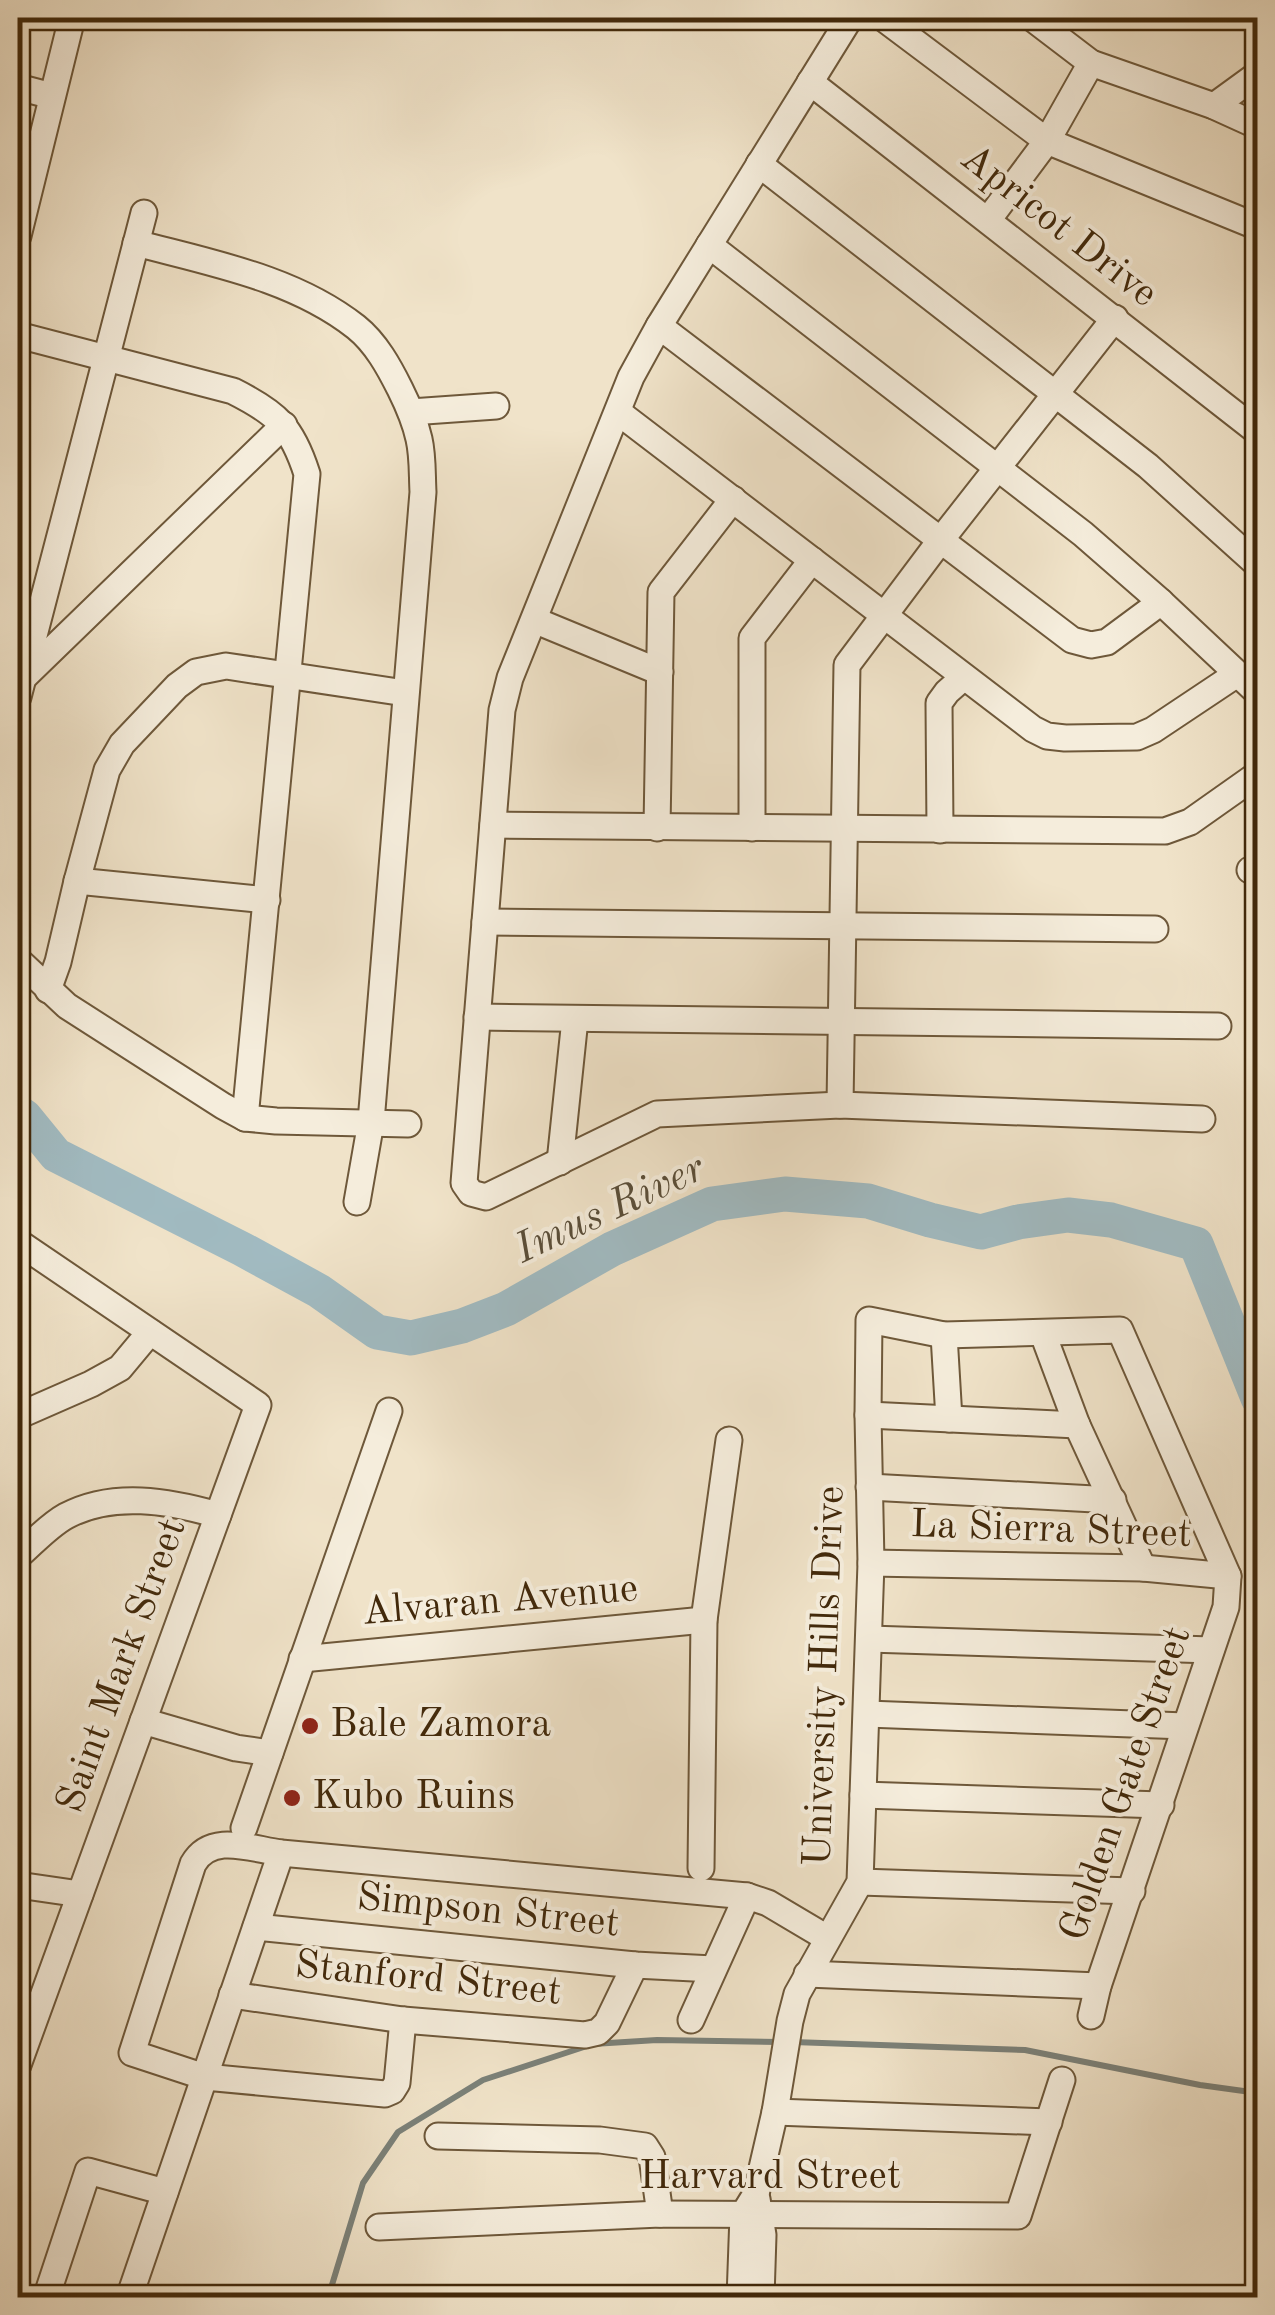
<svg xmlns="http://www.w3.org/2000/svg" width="1275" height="2315" viewBox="0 0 1275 2315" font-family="'Old Standard TT',serif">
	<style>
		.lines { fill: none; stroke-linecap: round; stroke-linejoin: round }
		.stream { stroke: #7b8179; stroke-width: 6 }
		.river { stroke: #a1bbc2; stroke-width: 35 }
		.minor-casing { stroke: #6e583a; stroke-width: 29 }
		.minor { stroke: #f5eddc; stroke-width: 25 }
		.poi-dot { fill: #8f2418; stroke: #f5eddc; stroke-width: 4 }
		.labels { text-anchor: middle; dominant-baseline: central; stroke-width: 8; stroke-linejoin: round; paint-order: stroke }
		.street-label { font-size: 40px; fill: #42290b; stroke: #f5eddc }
		.poi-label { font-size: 40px; fill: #42290b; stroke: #f5eddc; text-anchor: start }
		.water-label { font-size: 42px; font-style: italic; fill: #5a4e39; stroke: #f5eddc }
	</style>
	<rect width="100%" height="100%" fill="#f0e3c9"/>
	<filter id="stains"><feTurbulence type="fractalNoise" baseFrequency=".002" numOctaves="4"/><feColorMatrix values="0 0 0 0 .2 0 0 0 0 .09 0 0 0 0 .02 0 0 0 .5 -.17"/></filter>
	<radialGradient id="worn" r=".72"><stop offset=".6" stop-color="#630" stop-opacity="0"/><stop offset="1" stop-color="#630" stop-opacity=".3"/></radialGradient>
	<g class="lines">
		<g class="stream">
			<polyline points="793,2042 1025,2050 1200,2085 1258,2093"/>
			<polyline points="328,2298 363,2183 398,2132 483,2080 593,2044 657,2040 780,2042"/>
		</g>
		<polyline class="river" points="18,1112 25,1117 56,1155 242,1249 319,1291 377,1332 411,1338 462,1326 506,1309 612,1249 712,1204 785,1194 868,1201 930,1220 981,1232 1018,1222 1068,1215 1111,1220 1196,1244 1258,1398"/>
		<g class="minor-casing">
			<g id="minor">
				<polyline points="850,18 659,326 631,377 510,678 502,710 464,1183 471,1193 486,1197 657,1114 840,1105 1202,1119"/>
				<polyline points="883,18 1047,141 1258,227"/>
				<polyline points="1032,18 1091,63 1214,106 1258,126"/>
				<polyline points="810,82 1258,432"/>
				<polyline points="18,87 52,96"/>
				<polyline points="1214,106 1258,74"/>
				<polyline points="759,164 1148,466 1258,565"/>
				<polyline points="988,220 1047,141 1091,63"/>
				<polyline points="18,236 72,18"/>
				<path d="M136,243C211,263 294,278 356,327C376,343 389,367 400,389C408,405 415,421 419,439C423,456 422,475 423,492L371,1122L357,1202"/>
				<polyline points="709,245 1083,534 1161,602 1258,693"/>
				<polyline points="659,326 1072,640 1091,645 1107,642 1161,602"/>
				<path d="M18,335L233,391C277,413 292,427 307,474L245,1118"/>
				<polyline points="411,412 496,406"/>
				<polyline points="618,412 1033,729 1047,736 1065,738 1137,737 1153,730 1237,674"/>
				<polyline points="534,620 660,672"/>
				<polyline points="26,675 284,425"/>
				<polyline points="18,697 144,213"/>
				<polyline points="493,825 1165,831 1190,822 1258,774"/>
				<polyline points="657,828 661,592 733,499"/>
				<polyline points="752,828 752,638 812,560"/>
				<polyline points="940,830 939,703 947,692 964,677"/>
				<polyline points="1250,870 1258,867"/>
				<polyline points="77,881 267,900"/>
				<polyline points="485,922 1155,929"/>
				<polyline points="18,960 67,1006 223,1106 245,1118 276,1121 408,1124"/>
				<polyline points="48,990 58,962 77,881 107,770 122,744 177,686 196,672 226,666 405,693"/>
				<polyline points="477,1017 1218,1026"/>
				<polyline points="840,1105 847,665 940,541 1115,318"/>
				<polyline points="560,1162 575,1019"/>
				<polyline points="18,1242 258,1405 18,2065"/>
				<polyline points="1043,1334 1077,1425 1143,1568"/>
				<polyline points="944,1335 949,1419"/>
				<polyline points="868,1415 1077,1425"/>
				<polyline points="18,1416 91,1384 120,1368 150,1332"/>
				<polyline points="869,1487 1113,1500"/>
				<path d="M18,1556C32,1544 48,1526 66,1516C113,1491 169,1501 218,1515"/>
				<polyline points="871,1563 1143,1568 1228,1576"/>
				<polyline points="869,1639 1211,1650"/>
				<polyline points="302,1659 704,1620"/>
				<polyline points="867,1714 1185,1726"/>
				<polyline points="143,1721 236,1748 270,1753"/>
				<polyline points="863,1795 1161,1805"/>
				<polyline points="244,1828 389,1411"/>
				<polyline points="701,1868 704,1620 729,1440"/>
				<polyline points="860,1882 1132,1891"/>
				<polyline points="18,1885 80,1894"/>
				<polyline points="256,1927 635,1965 713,1969"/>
				<polyline points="807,1974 1098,1986"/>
				<polyline points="232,1995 403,2020 585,2035 598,2032 607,2023 635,1965"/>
				<path d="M403,2020L397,2083L392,2091L385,2094L205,2077L132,2053L193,1864C211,1832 251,1849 281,1853L747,1896L768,1903L827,1938"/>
				<polyline points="691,2020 747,1896"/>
				<polyline points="775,2112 1049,2122"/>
				<polyline points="438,2136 600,2140 645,2146 652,2157 660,2214"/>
				<polyline points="757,2199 763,2235 761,2298"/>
				<polyline points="379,2227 660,2214 1018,2216 1062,2080"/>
				<polyline points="46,2298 88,2171 165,2192"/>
				<polyline points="129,2298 281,1853"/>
				<polyline points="740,2298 743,2215 756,2194 775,2112 790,2021 797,1994 860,1882 871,1563 868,1415 869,1320 944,1335 1120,1330 1228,1576 1226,1607 1098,1986 1091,2016"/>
			</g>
		</g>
		<use href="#minor" class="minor"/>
	</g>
	<g class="poi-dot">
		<circle cx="310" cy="1726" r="10"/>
		<circle cx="292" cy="1798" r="10"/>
	</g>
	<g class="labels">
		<g class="street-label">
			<text transform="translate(1058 227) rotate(38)">Apricot Drive</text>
			<text transform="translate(1051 1531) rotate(2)">La Sierra Street</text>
			<text transform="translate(500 1602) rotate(-5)">Alvaran Avenue</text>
			<text transform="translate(123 1666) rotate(-70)">Saint Mark Street</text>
			<text transform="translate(826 1676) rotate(-88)">University Hills Drive</text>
			<text transform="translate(1127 1784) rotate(-71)">Golden Gate Street</text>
			<text transform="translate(488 1912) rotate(6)">Simpson Street</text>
			<text transform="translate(428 1980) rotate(6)">Stanford Street</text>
			<text x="770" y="2178">Harvard Street</text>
		</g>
		<g class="poi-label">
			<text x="330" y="1726">Bale Zamora</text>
			<text x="312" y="1798">Kubo Ruins</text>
		</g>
		<g class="water-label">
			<text transform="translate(610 1210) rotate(-25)">Imus River</text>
		</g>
	</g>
	<rect width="1275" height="2315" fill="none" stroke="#f0e3c9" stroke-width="60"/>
	<rect x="20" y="20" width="1235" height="2275" fill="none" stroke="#42290b" stroke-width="5"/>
	<rect x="30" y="30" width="1215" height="2255" fill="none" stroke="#42290b" stroke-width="2.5"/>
	<rect width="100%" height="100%" filter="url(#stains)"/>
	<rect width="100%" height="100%" fill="url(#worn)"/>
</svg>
